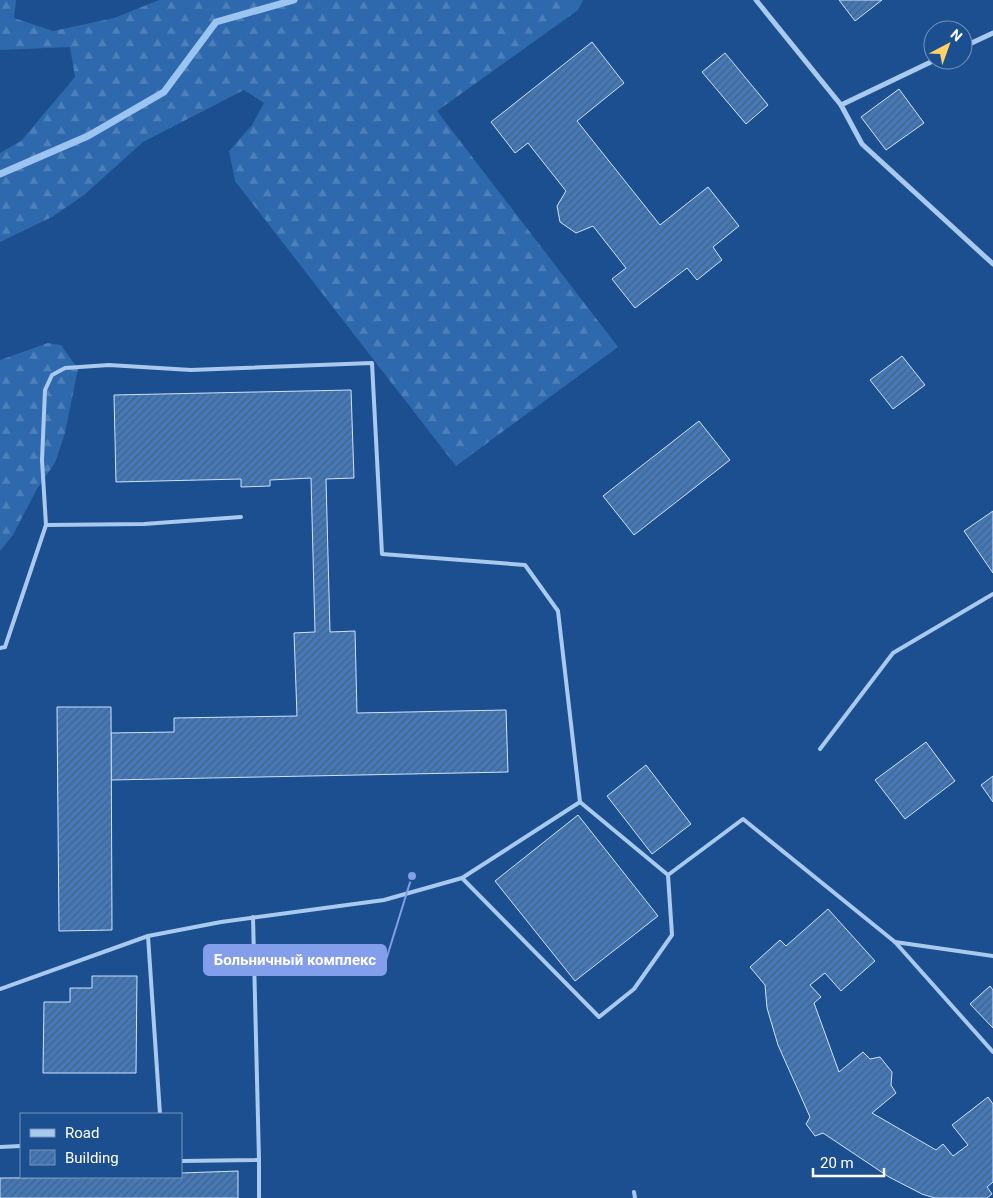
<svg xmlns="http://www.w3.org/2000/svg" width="993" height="1198" viewBox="0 0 993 1198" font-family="Roboto,sans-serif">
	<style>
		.forest { fill: url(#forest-firs) }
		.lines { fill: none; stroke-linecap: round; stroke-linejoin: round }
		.stream { stroke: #9cc4f0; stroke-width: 7 }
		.building { fill: url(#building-hatch); stroke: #cfe3fa }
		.service { stroke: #a9c9ee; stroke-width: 4 }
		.minor { stroke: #a9c9ee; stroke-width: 5 }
		.leader { fill: none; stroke: #839eea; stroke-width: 2 }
		.callout-dot { fill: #839eea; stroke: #1b4f8f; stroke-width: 2 }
		.callout { fill: #839eea; stroke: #839eea; stroke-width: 2 }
		.callout-label { font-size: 15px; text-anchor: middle; font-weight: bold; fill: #fff }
	</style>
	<defs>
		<pattern id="forest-firs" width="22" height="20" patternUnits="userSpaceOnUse" patternTransform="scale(1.25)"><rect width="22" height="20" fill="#2e69ad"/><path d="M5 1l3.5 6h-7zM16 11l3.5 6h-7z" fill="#4d80b9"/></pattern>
		<pattern id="building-hatch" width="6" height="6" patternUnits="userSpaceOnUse" patternTransform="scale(1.25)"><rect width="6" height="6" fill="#4478b7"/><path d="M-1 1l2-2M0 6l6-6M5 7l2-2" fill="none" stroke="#486282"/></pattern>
	</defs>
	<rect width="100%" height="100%" fill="#1b4f8f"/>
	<g class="forest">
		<polygon points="0,0 16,0 14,18 53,31 114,18 159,0 583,0 578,10 437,111 618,347 456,466 235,181 229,151 252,125 264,103 244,90 143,142 84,195 52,217 0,242 0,153 21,141 75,77 70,47 0,50"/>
		<polygon points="48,343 61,345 78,369 65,433 55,463 37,489 13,535 0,551 0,360"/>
	</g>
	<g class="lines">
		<polyline class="stream" points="0,174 88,136 164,92 216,22 294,0"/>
	</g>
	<g class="building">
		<polygon points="839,0 882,0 855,21"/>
		<polygon points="592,42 624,83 577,121 660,225 708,187 739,226 713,247 722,260 697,280 687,268 635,308 612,279 626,268 593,226 576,233 560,222 557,206 566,191 528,143 515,153 491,122"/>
		<polygon points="725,53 768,105 746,124 702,72"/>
		<polygon points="899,89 924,123 886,150 861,117"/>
		<polygon points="902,356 925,385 893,409 870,380"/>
		<polygon points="351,390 354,478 326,479 330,632 355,631 357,713 506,710 508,772 111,780 111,733 174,732 174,718 297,716 294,633 315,632 311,478 270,480 270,486 241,487 241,479 116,482 114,395"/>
		<polygon points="699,421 730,460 634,535 603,496"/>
		<polygon points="993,511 993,573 964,531"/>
		<polygon points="57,707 111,707 112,930 59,931"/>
		<polygon points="926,742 955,781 905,819 875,780"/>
		<polygon points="646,765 691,824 652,854 607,796"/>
		<polygon points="993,776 993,802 981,785"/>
		<polygon points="578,815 658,916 575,981 495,881"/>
		<polygon points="828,909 875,961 841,991 825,973 810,985 821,997 814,1003 839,1072 863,1052 870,1059 880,1057 892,1072 891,1085 896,1093 872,1113 936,1150 943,1144 953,1156 968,1145 952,1125 988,1097 993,1104 993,1182 987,1187 992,1194 987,1198 935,1198 922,1194 889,1177 823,1133 815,1136 806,1124 810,1117 778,1045 767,1008 765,985 750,967 780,940 786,946"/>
		<polygon points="92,976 137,976 136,1073 43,1073 44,1002 70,1002 70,988 92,988"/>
		<polygon points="990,986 993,990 993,1028 970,1004"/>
		<polygon points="238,1171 238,1198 0,1198 0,1178 181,1177 181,1173"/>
	</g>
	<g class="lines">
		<g class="service">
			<polyline points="46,525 144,524 241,517"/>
			<polyline points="0,648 5,647 46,525 42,460 45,390 52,375 65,368 109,365 191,370 372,363 382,554 525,565 558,611 580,802"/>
			<polyline points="820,749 893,653 993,594"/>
			<polyline points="668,875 580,802 462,878 599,1017 634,989 672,935 668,875 743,819 895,942 993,1052"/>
			<polyline points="148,936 160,1114"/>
			<polyline points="895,942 993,956"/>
			<polyline points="0,989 148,936 221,922 384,900 462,878"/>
			<polyline points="0,1147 21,1146"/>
			<polyline points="259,1160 259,1197"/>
			<polyline points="181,1161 259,1160 253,917"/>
			<polyline points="634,1192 635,1198"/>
		</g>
		<g class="minor">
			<polyline points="756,0 841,105 862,144 993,264"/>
			<polyline points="963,47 993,33"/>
			<polyline points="841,105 935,60"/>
		</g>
	</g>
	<path class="leader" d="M412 876L386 960"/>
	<circle class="callout-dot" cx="412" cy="876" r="5"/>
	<rect class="callout" x="204" y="945" width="182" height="30" rx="5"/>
	<g class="callout-label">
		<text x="295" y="965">Больничный комплекс</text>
	</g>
	<rect x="20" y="1113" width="162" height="65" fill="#1b4f8f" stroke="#7695bc"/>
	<rect x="30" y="1129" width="25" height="8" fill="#a9c9ee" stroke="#7695bc"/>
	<text x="65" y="1138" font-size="15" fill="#ffffff">Road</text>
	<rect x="30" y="1150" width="25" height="15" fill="url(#building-hatch)" stroke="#7695bc"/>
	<text x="65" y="1163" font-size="15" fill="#ffffff">Building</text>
	<g transform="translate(948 45) rotate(41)"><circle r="24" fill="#1b4f8f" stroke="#7695bc"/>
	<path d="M0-4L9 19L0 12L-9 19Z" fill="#ffd166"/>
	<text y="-8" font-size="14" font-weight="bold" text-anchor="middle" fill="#ffffff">N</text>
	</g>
	<path d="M813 1168v8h71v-8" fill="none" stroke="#ffffff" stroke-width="2.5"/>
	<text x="820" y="1168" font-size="15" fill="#ffffff" stroke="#1b4f8f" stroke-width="4" paint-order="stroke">20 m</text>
</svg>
